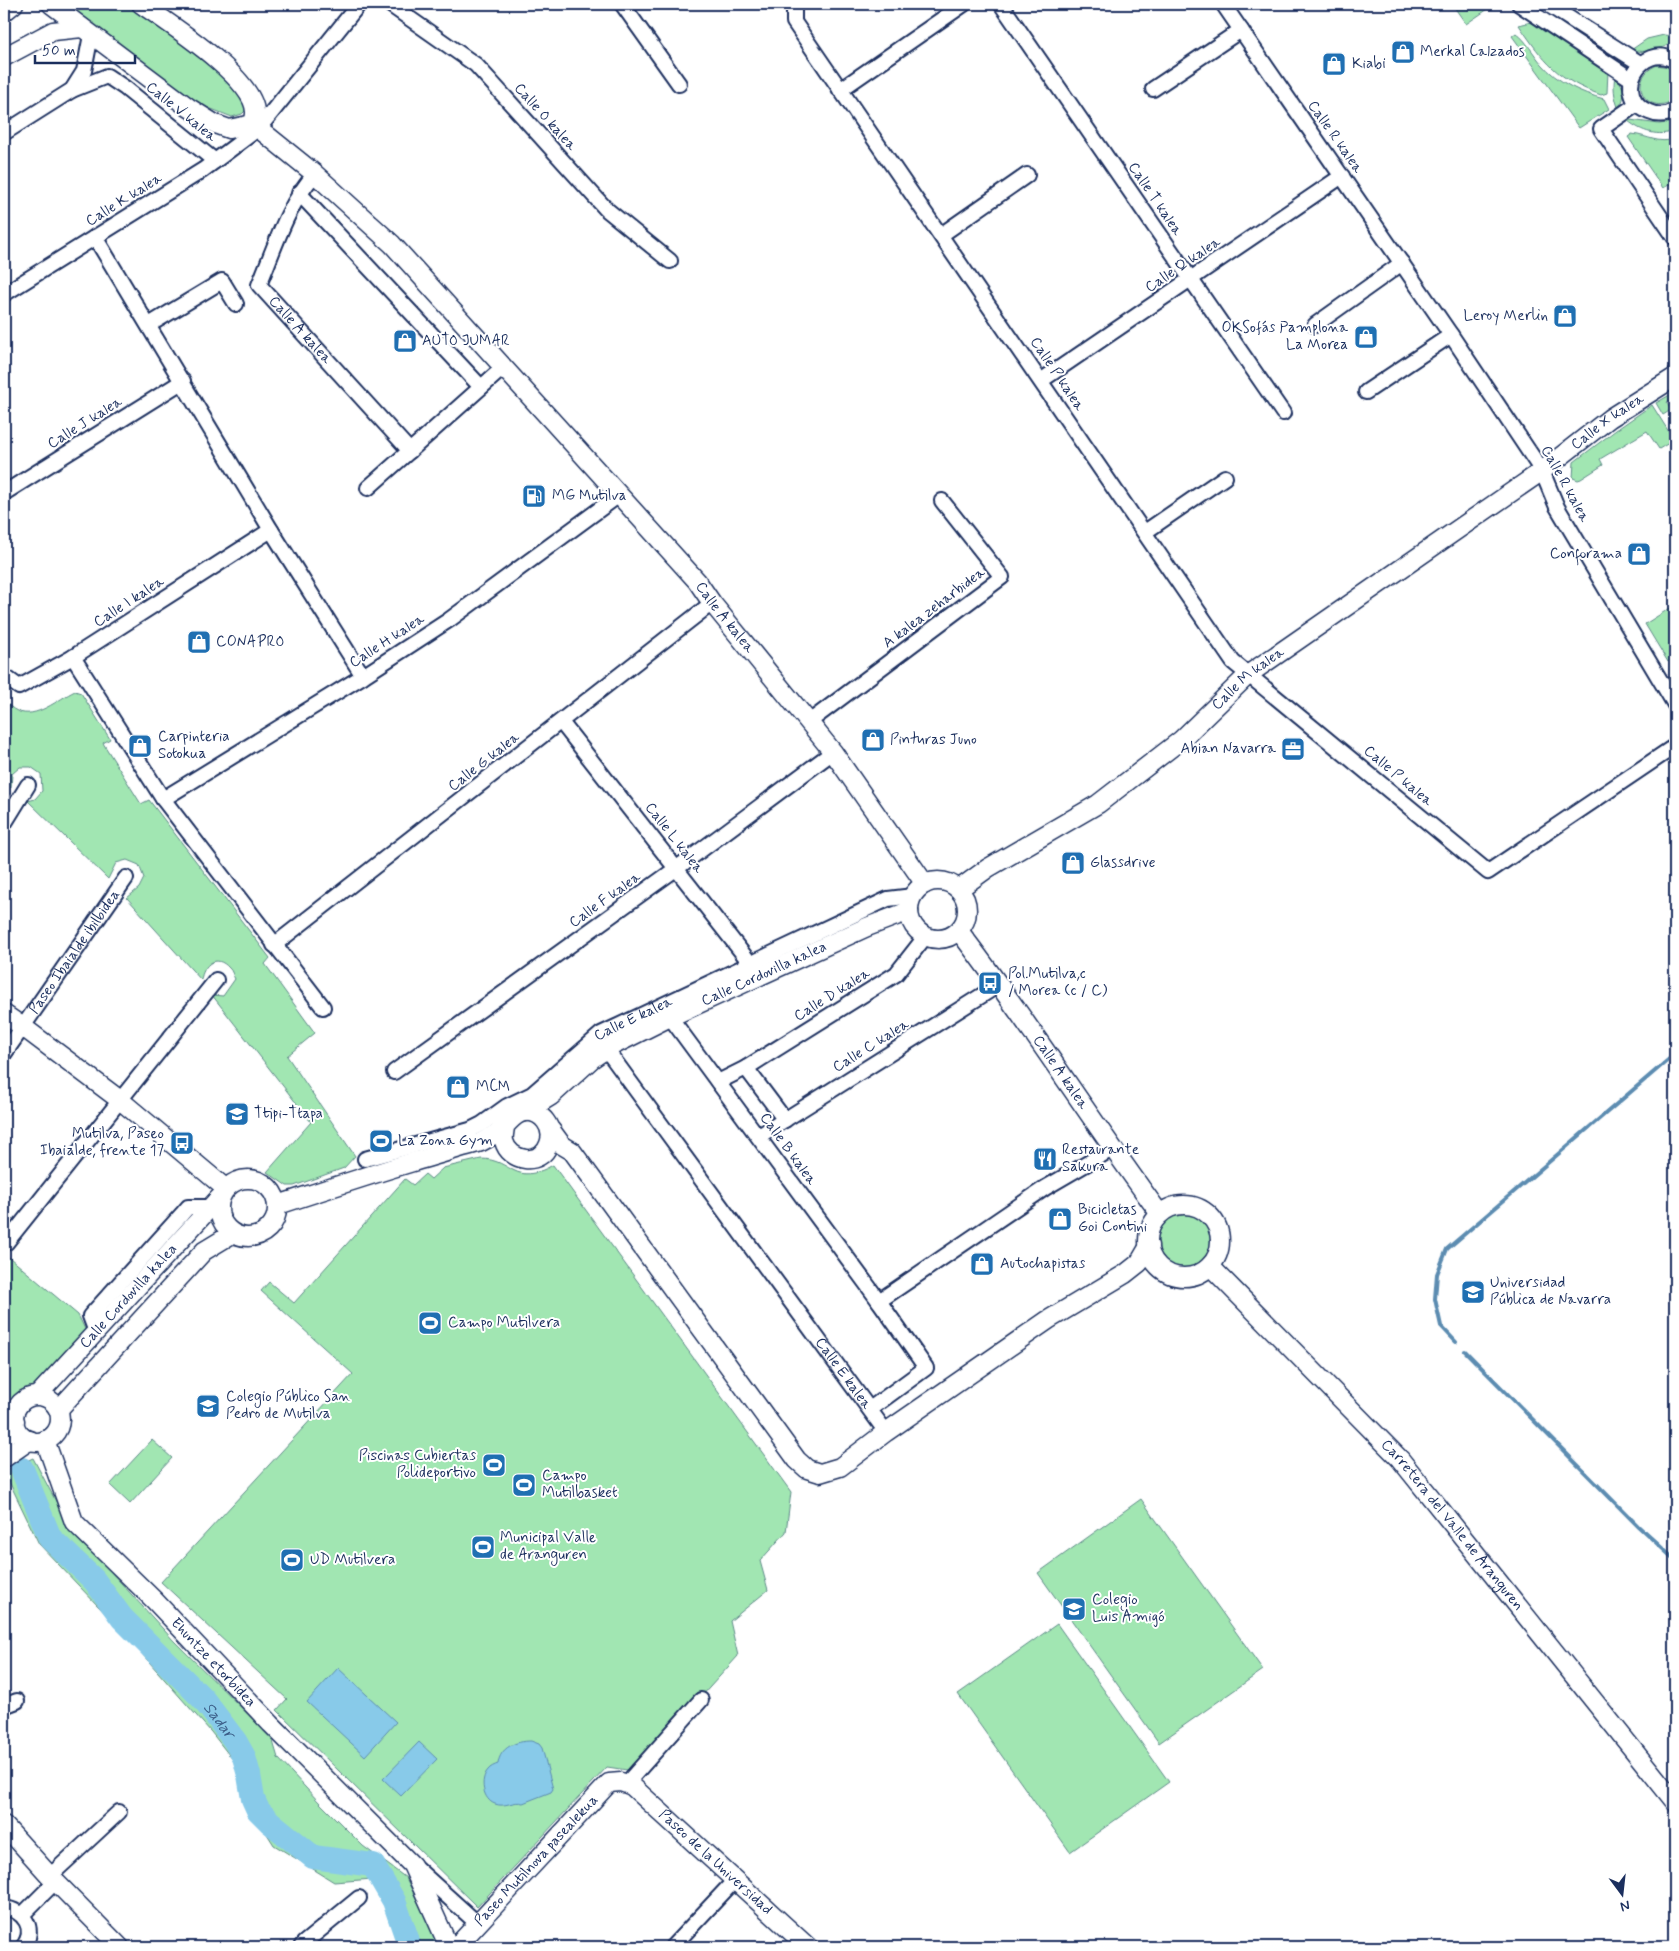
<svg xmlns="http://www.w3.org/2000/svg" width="1679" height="1951" viewBox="0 0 1679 1951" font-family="Mynerve,sans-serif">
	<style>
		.green { fill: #a1e6b2; stroke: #5e8a88 }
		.water { fill: #88cae9; stroke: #5c8cb1 }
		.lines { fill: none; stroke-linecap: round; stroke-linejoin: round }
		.stream { stroke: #5c8cb1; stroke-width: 4 }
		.river { stroke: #88cae9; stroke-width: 24 }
		.minor-casing { stroke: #1b2f5e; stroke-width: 18 }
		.tertiary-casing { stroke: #1b2f5e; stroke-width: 21 }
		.minor { stroke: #fff; stroke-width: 14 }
		.tertiary { stroke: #fff; stroke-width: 18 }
		.labels { text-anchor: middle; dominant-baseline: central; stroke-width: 4; stroke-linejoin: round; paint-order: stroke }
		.poi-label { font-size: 15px; fill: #1b2f5e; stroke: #fff; text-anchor: start }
		.street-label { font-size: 15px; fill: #1b2f5e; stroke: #fff }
		.water-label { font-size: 16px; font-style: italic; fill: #3c5e88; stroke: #fff }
	</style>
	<rect width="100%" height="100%" fill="#fff"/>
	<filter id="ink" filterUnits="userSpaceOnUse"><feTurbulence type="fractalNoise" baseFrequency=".02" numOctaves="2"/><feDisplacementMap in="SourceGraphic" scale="10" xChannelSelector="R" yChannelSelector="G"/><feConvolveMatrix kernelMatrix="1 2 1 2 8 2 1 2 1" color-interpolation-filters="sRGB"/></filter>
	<g filter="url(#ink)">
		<g class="green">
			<polygon points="63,4 128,4 217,70 243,99 246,110 242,114 232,117 196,103"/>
			<polygon points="1452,4 1492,4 1494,5 1466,24"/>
			<polygon points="1529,4 1536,4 1616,58 1614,61"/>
			<path d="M1531,22L1544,28L1608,71L1607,93L1601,95C1558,80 1544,62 1519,25Z"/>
			<path d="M1516,33C1527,41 1533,54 1542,64C1557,82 1581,93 1604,99L1609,109L1579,128L1512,36Z"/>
			<path d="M1664,35L1673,36L1675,38V42C1661,49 1646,54 1631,50L1647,39Z"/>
			<path d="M1657,65L1668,67L1675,71V99C1646,119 1625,79 1657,65Z"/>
			<path d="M1615,75C1623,84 1628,98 1618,107C1614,96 1613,87 1615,75Z"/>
			<path d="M1630,120L1659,124L1675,122V131C1658,137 1642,132 1628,121Z"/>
			<path d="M1632,134C1649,136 1657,144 1675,139V182L1663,188L1628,137Z"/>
			<polygon points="1675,392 1675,397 1667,402 1671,410 1663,415 1656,403"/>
			<polygon points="1652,405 1674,440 1659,449 1647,431 1600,459 1603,465 1581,479 1578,480 1573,478 1574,462 1616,430"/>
			<polygon points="1675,605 1675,657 1668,662 1645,624"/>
			<path d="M75,691L81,693L110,739L103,743L141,804L149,800L270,958L265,964L315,1033L287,1056L355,1156L344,1168L294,1186H287L267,1172L311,1122L212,995L223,996L235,979C233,976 232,970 229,968C216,953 203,965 201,980L127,898L139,888L144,878L139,865L127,860L116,863L108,879L28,801L35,799L42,791L41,774L31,767H20L12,774L11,788L4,782V701C8,704 12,709 17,711C36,720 58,699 75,691Z"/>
			<path d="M481,1159C513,1159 513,1188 553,1165L791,1492L786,1532L760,1561L768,1590L730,1621L738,1656L634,1771L607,1767L477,1907L277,1710L287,1699L161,1582L353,1374L261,1291L269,1282L294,1303L405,1179L413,1185L425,1174L431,1179L443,1168Z"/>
			<circle cx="1183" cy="1241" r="28"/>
			<polygon points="4,1253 78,1315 88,1335 37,1389 24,1394 15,1401 10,1418 4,1427"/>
			<polygon points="152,1440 172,1458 130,1504 110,1485"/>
			<polygon points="33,1458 69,1526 174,1641 272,1738 278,1758 319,1802 363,1846 406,1878 440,1947 407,1947 389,1903 373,1879 334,1882 274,1845 248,1804 244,1774 211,1732 119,1628 39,1544 4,1471"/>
			<polygon points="1141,1499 1263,1670 1159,1743 1038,1573"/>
			<polygon points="1057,1624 1169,1782 1070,1852 958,1694"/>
		</g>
		<g class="water">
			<polygon points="338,1668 396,1722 365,1756 307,1702"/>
			<path d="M531,1741L539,1744L542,1748L553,1789L551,1792L523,1803C514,1800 505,1808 495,1804C483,1800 479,1780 488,1770C490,1767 495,1765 498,1764C500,1747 516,1741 531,1741Z"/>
			<polygon points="419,1742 437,1759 401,1796 383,1779"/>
		</g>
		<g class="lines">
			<g class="stream">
				<polyline points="1456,1342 1441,1326 1435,1299 1437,1274 1447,1249 1675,1054"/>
				<polyline points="1465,1351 1638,1526 1675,1560"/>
			</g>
			<path class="river" id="s1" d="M22,1469L50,1538L94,1580L122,1618L203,1699L235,1741L244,1757L249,1775L253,1799L258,1810L270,1822L313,1857L373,1865L394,1901L410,1947"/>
			<g class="minor-casing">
				<g id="minor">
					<polyline points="389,4 476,65 606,209 670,261"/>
					<polyline points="622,4 679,84"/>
					<polyline points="794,4 794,22 1233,662 1488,872 1675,746"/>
					<polyline points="1001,4 1283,413"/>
					<polyline points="1223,4 1451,335 1542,471 1557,507 1675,705"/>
					<polyline points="1519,4 1631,79"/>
					<polyline points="1547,4 1641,64"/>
					<path d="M1675,61C1640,40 1611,96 1649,112C1658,116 1667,115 1675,110"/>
					<polyline points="1153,89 1241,30"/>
					<polyline points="72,90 107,76 125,88 215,161"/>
					<polyline points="840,90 964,4"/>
					<polyline points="1637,104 1601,129 1675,238"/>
					<polyline points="4,133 72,90 84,71 91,35"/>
					<path id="s2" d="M315,174C287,205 275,247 259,285L410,451"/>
					<polyline points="299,193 481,387"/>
					<polyline points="941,235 1027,175"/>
					<polyline points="95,237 271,530 363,676"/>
					<polyline points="4,294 203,170 259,128 359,4"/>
					<polyline points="149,325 222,281 236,304"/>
					<polyline points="1315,325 1402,263"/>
					<polyline points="1042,380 1342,176"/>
					<polyline points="1366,392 1451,335"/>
					<polyline points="368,488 504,367"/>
					<polyline points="4,493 183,381"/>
					<polyline points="1145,532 1225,477"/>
					<polyline points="73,657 163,799 323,1007"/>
					<polyline points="4,676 19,687 73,657 271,530"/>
					<polyline points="561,722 751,964 755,972"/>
					<polyline points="809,722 1002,577 942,501"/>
					<polyline points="163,799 363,676 449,620 619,495"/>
					<polyline points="4,824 28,785"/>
					<polyline points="274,945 712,603"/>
					<polyline points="670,1017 879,1301 926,1368 870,1409"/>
					<path id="s3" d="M606,1049L886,1432"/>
					<path id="s4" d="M4,1054L126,878"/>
					<polyline points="746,1068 785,1120"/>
					<polyline points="394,1072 677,868 833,752"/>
					<polyline points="718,1082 746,1068 896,974 925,937"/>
					<polyline points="759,1136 1000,984"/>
					<path id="s5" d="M365,1159L470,1130L482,1124L507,1106L532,1094L601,1034L888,899L913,896"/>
					<polyline points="6,1243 216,980"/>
					<polyline points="879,1301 1045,1188 1112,1149"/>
					<polyline points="96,1332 90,1316 182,1214 188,1207 210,1207"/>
					<polyline points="4,1706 17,1701"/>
					<polyline points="627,1783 701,1700"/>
					<polyline points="414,1866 478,1924"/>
					<polyline points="50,1876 119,1812"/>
					<path d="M4,1908C24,1910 37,1929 23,1947"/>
					<polyline points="22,1915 55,1882"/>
					<polyline points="301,1947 304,1943 359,1898"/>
					<polyline points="672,1947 735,1880"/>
				</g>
			</g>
			<g class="tertiary-casing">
				<g id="tertiary">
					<polyline points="51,4 188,107 215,124 229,129 253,124"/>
					<path d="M141,4C168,23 256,79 255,113C255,116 254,120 253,124"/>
					<polyline points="4,12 14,4"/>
					<polyline points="4,57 53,31 82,28"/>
					<path id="s6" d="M253,124L315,174L392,244L697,581L712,603L833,752L925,884"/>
					<circle cx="938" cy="910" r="29"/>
					<path id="s7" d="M959,889L988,868L1098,804L1181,740L1249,674L1542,471L1610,418L1675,377"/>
					<path id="s8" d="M959,931C1030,1023 1091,1121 1160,1214"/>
					<polyline points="4,1014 23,1027 120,1100 225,1188"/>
					<path id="s9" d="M525,1112L551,1096L593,1058L606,1049L670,1017L867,927L909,911"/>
					<polyline points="551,1130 562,1145 572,1151 797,1460 807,1469 820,1473 840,1467 886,1432 1048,1320 1125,1274 1139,1263 1149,1246"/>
					<circle cx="248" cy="1208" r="29"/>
					<path d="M278,1205C324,1190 369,1175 416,1161C431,1157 447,1152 463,1147C469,1145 476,1144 481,1142C489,1138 500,1131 506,1125C512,1119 515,1114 524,1112C542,1110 555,1128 549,1144C541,1167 509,1162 504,1141C503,1136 505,1130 505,1126"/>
					<circle cx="1184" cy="1241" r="36"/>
					<path id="s10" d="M1210,1266L1400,1459L1675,1802"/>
					<path id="s11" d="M38,1395L219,1198"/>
					<circle cx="37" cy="1419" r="23"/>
					<polyline points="59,1409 204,1251 232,1234"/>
					<polyline points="4,1438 15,1421"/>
					<path id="s12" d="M45,1440L74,1522L154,1600L271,1724L412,1865L449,1947"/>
					<polyline points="4,1458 30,1440"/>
					<polyline points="4,1825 50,1876 120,1947"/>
					<path id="s13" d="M456,1947L609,1783L621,1782L632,1786L808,1947"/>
				</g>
			</g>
			<use href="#minor" class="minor"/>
			<use href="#tertiary" class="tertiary"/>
		</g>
	</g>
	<defs>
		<g id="shop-square" transform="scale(1.25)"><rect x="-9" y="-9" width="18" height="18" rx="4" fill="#1f6fb2" stroke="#fff"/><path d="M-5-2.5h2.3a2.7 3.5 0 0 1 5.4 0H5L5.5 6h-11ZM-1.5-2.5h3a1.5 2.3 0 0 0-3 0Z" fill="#fff"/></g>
		<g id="fuel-square" transform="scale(1.25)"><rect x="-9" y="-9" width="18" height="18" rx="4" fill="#1f6fb2" stroke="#fff"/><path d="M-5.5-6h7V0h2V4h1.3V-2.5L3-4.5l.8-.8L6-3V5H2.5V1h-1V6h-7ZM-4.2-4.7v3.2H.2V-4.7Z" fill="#fff"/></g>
		<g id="office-square" transform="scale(1.25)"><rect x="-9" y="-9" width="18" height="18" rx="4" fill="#1f6fb2" stroke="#fff"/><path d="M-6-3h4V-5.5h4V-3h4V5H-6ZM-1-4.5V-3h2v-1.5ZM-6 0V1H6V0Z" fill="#fff"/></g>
		<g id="bus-square" transform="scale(1.25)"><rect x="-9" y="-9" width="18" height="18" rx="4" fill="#1f6fb2" stroke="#fff"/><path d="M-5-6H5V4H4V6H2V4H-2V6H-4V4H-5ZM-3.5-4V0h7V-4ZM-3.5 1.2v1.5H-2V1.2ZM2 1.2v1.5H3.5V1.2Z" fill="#fff"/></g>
		<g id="school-square" transform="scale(1.25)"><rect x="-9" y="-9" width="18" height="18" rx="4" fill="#1f6fb2" stroke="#fff"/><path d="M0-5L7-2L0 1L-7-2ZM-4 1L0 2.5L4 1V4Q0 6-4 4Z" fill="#fff"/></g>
		<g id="stadium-square" transform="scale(1.25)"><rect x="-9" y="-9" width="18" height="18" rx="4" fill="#1f6fb2" stroke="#fff"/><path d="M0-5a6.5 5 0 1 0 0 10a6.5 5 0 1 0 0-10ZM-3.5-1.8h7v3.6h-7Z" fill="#fff"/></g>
		<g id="restaurant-square" transform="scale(1.25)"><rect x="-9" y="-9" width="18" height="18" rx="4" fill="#1f6fb2" stroke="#fff"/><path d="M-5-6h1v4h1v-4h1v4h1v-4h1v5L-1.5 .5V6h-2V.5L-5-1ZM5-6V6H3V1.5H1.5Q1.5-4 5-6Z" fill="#fff"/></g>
		<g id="university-square" transform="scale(1.25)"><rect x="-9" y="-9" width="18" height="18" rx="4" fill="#1f6fb2" stroke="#fff"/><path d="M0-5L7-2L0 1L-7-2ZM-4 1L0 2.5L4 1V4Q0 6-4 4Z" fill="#fff"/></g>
	</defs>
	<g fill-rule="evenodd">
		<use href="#shop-square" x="1403" y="52"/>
		<use href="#shop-square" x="1334" y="64"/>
		<use href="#shop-square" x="1565" y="316"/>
		<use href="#shop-square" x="1366" y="337"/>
		<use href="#shop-square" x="405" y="341"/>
		<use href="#fuel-square" x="534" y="496"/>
		<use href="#shop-square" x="1639" y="554"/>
		<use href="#shop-square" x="199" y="642"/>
		<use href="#shop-square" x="873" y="740"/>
		<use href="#shop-square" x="140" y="746"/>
		<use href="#office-square" x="1293" y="749"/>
		<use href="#shop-square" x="1073" y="863"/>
		<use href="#bus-square" x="990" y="983"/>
		<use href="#shop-square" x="458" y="1087"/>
		<use href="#school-square" x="237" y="1114"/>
		<use href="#stadium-square" x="381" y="1141"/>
		<use href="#bus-square" x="182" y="1143"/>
		<use href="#restaurant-square" x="1045" y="1159"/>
		<use href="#shop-square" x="1060" y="1219"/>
		<use href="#shop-square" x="982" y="1264"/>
		<use href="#university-square" x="1473" y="1292"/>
		<use href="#stadium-square" x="430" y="1323"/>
		<use href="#school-square" x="208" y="1406"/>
		<use href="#stadium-square" x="494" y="1465"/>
		<use href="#stadium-square" x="524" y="1485"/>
		<use href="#stadium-square" x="483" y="1547"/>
		<use href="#stadium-square" x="292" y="1560"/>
		<use href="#school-square" x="1074" y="1609"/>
	</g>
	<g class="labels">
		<g class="poi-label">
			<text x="1420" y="52">Merkal Calzados</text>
			<text x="1352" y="64">Kiabi</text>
			<text x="1548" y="316" text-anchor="end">Leroy Merlin</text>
			<text x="1348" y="328" text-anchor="end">OKSofás Pamplona<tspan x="1348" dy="17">La Morea</tspan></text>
			<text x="422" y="341">AUTO JUMAR</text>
			<text x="552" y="496">MG Mutilva</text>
			<text x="1622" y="554" text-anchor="end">Conforama</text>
			<text x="216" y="642">CONAPRO</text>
			<text x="158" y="737">Carpinteria<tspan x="158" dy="17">Sotokua</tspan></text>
			<text x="890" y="740">Pinturas Juno</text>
			<text x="1276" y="749" text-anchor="end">Abian Navarra</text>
			<text x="1090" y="863">Glassdrive</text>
			<text x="1008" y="974">Pol.Mutilva,c<tspan x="1008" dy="17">/ Morea (c / C)</tspan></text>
			<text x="476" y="1087">MCM</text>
			<text x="254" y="1114">Ttipi-Ttapa</text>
			<text x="164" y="1134" text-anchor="end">Mutilva, Paseo<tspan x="164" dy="17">Ibaialde, frente 17</tspan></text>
			<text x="398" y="1141">La Zona Gym</text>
			<text x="1062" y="1150">Restaurante<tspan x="1062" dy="17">Sakura</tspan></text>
			<text x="1078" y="1210">Bicicletas<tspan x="1078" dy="17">Goi Contini</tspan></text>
			<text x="1000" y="1264">Autochapistas</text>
			<text x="1490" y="1283">Universidad<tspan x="1490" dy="17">Pública de Navarra</tspan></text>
			<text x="448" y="1323">Campo Mutilvera</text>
			<text x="226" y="1397">Colegio Público San<tspan x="226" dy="17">Pedro de Mutilva</tspan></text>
			<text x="476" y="1456" text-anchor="end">Piscinas Cubiertas<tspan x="476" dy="17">Polideportivo</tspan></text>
			<text x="542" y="1476">Campo<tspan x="542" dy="17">Mutilbasket</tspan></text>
			<text x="500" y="1538">Municipal Valle<tspan x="500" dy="17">de Aranguren</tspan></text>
			<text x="310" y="1560">UD Mutilvera</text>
			<text x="1092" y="1600">Colegio<tspan x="1092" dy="17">Luis Amigó</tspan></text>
		</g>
		<g class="street-label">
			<text transform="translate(181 112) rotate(39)">Calle V kalea</text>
			<text transform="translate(545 117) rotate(48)">Calle O kalea</text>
			<text transform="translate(1335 137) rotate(55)">Calle R kalea</text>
			<text transform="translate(1155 199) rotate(56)">Calle T kalea</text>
			<text transform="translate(124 200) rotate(-32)">Calle K kalea</text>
			<text transform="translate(1183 265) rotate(-34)">Calle Q kalea</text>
			<text stroke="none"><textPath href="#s2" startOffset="186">Calle A kalea</textPath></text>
			<text transform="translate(1057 374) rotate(56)">Calle P kalea</text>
			<text transform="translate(85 423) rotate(-32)">Calle J kalea</text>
			<text stroke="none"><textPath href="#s7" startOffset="801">Calle X kalea</textPath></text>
			<text transform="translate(1565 484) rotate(61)">Calle R kalea</text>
			<text transform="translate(129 602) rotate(-33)">Calle I kalea</text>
			<text transform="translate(934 608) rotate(-37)">A kalea zeharbidea</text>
			<text stroke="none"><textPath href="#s6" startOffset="684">Calle A kalea</textPath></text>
			<text transform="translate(387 641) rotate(-33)">Calle H kalea</text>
			<text stroke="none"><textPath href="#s7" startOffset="359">Calle M kalea</textPath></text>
			<text transform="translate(484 762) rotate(-38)">Calle G kalea</text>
			<text transform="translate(1398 776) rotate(40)">Calle P kalea</text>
			<text transform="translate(674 838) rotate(52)">Calle L kalea</text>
			<text transform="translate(605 900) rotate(-36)">Calle F kalea</text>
			<text stroke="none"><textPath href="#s4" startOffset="124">Paseo Ibaialde ibilbidea</textPath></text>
			<text stroke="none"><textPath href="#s9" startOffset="278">Calle Cordovilla kalea</textPath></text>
			<text transform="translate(832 995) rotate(-32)">Calle D kalea</text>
			<text stroke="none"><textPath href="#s5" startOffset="308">Calle E kalea</textPath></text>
			<text transform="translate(871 1046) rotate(-32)">Calle C kalea</text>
			<text stroke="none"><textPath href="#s8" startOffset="174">Calle A kalea</textPath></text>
			<text transform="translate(788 1149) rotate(54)">Calle B kalea</text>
			<text stroke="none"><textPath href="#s11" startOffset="134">Calle Cordovilla kalea</textPath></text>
			<text stroke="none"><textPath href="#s3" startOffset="402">Calle E kalea</textPath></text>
			<text stroke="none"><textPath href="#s10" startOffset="355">Carretera del Valle de Aranguren</textPath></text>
			<text stroke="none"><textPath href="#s12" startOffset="285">Ehuntze etorbidea</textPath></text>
			<text stroke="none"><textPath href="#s13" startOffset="118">Paseo Mutilnova pasealekua</textPath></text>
			<text stroke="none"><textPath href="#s13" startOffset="361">Paseo de la Universidad</textPath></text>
		</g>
		<g class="water-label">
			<text stroke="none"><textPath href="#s1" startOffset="324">Sadar</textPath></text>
		</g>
	</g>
	<rect width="1679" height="1951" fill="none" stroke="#fff" stroke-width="20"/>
	<rect x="10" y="10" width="1659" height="1931" fill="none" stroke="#1b2f5e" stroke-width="2" filter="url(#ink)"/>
	<g transform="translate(1622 1894) rotate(165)" stroke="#ffffff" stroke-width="4" paint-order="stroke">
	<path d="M0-4L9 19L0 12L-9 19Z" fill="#1b2f5e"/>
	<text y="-8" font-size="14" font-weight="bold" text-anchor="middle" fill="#1b2f5e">N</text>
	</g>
	<path d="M35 55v8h100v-8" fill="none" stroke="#1b2f5e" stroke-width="2.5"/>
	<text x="42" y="55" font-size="15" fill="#1b2f5e" stroke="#ffffff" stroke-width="4" paint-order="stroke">50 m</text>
</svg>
